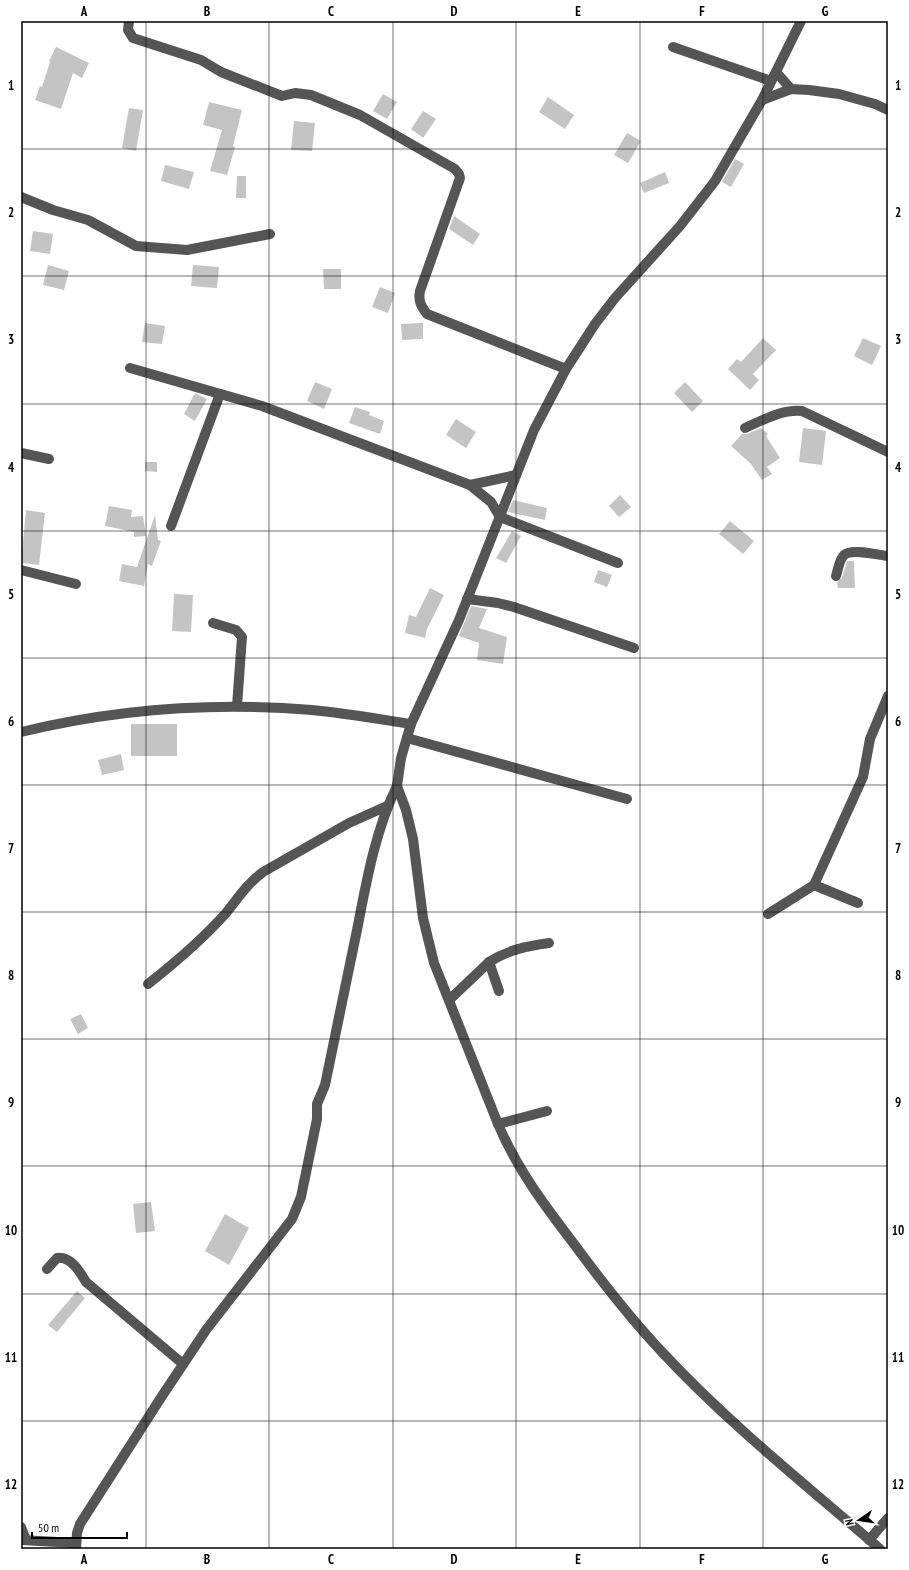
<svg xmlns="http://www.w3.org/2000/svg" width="909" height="1570" viewBox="0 0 909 1570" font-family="'PT Sans Narrow',sans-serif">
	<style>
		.building { fill: #c4c4c4 }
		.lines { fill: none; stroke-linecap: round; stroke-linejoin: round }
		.minor { stroke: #555; stroke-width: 10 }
		.grid { fill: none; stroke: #000; stroke-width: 1; stroke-opacity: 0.55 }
		.neatline { fill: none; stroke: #000; stroke-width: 1.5 }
		.grid-label { font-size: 13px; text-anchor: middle; font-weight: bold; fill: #000 }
	</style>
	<rect width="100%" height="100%" fill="#fff"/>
	<g class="building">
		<polygon points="56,47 89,63 82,78 73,73 61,109 35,100 40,86 42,87 50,62 49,61"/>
		<polygon points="383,94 397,102 387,119 373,111"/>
		<polygon points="548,97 574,115 565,129 539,112"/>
		<polygon points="209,102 242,110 233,146 235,147 227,175 210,171 222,130 203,125"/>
		<polygon points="129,108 143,110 136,151 122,148"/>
		<polygon points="423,111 436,119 423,138 411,129"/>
		<polygon points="294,121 315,123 312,151 291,150"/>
		<polygon points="627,133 641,141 628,163 614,155"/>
		<polygon points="735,159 744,164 731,187 722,182"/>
		<polygon points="165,165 194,172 189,189 161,181"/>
		<polygon points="665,172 669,183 644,193 640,183"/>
		<polygon points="237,176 246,176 246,198 236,198"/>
		<polygon points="454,216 480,234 473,245 449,229"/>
		<polygon points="33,231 53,234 50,254 30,251"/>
		<polygon points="48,265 69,271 64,290 43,285"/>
		<polygon points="193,265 219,267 217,288 191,286"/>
		<polygon points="323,269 341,269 341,289 324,289"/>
		<polygon points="380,287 395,293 388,313 372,307"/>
		<polygon points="145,323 165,326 162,344 142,342"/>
		<polygon points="423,323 423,339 402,340 401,324"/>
		<polygon points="763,338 776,350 753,374 759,380 750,390 728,369 737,359 741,362"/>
		<polygon points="863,338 881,346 872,365 854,356"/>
		<polygon points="315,382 332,389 324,409 307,401"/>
		<polygon points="685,382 703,401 692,412 674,393"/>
		<polygon points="195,393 207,399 195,421 184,414"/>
		<polygon points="355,407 370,412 369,415 384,421 380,434 349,423"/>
		<polygon points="456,419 476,432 466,448 446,435"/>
		<polygon points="761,428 768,434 766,436 780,458 767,467 772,474 762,480 751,464 731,446 742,434 747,434"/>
		<polygon points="803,428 826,431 822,465 799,462"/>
		<polygon points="145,462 157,462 157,472 145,471"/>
		<polygon points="620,495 631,507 619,517 609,506"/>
		<polygon points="513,500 547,508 545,520 508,512"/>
		<polygon points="109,506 132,510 131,517 143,516 146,536 134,537 134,532 105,526"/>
		<polygon points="26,510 45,513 39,565 21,563"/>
		<polygon points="155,515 158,540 161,541 152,566 148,564 144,586 119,581 122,564 137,567"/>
		<polygon points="730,521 754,541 743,554 719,534"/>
		<polygon points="512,531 521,536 506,563 496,558"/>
		<polygon points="847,561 854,561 855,588 838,588 837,582 842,578"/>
		<polygon points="598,570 612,575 607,587 594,582"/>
		<polygon points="430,588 444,595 427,629 425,638 405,633 409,615 416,617"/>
		<polygon points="174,594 193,595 191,632 172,631"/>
		<polygon points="471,606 487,609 479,628 507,637 503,664 477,660 479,643 459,636"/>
		<rect x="131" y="724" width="46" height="32"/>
		<polygon points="121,754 124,770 102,775 98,760"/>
		<polygon points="81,1014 88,1028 78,1034 70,1019"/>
		<polygon points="151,1202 155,1231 136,1233 133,1204"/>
		<polygon points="225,1214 249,1228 229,1265 205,1251"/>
		<polygon points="77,1291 85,1298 57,1332 48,1325"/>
	</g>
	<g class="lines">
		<g class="minor">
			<path d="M129,21L128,30L133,38L201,60L221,72L282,96L295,93L311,95L360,115L455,169L459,174L460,178L420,291C418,301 421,306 427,314L566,369"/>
			<path d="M801,21L762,100L715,181L680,226L615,298L595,324L566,369L534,430L459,620L411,724L401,758L397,786L406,810L413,839L423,918L434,963L498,1124C517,1169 545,1206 574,1244C602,1282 630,1318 662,1352C729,1424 806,1485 880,1549"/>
			<polyline points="673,47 771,81"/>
			<polyline points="776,72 791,89"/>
			<polyline points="762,100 791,89 809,90 839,94 875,104 888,110"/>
			<polyline points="21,197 53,210 88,220 136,246 187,250 270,234"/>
			<polyline points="130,368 262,406 470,485 491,502 500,517 618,563"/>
			<path d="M745,428C763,420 782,409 802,411L888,452"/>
			<polyline points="21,453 49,459"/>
			<polyline points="470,485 516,475"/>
			<polyline points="171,526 220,394"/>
			<polyline points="21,570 76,584"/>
			<path d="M836,576C838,570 839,560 844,555C851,548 878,555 888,556"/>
			<polyline points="467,599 498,603 514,607 634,648"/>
			<polyline points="213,623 236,630 242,637 237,706"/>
			<path d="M21,732C116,709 215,702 312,710C345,713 378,719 411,724"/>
			<polyline points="407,738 627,799"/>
			<polyline points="814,885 858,903"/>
			<polyline points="768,914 814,885 863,777 870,739 888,696"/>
			<polyline points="489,962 499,991"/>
			<path d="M148,984C176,962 202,940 226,913C239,897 246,885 263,872L349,823L387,806"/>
			<path d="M449,1000L489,962C508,950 527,946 549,943"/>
			<polyline points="498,1124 547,1111"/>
			<path d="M47,1269L57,1258C71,1256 80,1272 86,1282L183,1364"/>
			<polyline points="21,1527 26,1540"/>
			<polyline points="21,1540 76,1543"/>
			<polyline points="869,1540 888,1518"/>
			<path d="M76,1549L77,1533L80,1524L162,1396L206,1330L292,1219L301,1197L317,1119V1104L325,1085C336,1032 347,978 358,925C367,878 376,829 397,786"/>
		</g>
	</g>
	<path class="grid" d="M146,21V1549M269,21V1549M393,21V1549M516,21V1549M640,21V1549M763,21V1549M21,149H888M21,276H888M21,404H888M21,531H888M21,658H888M21,785H888M21,912H888M21,1039H888M21,1166H888M21,1294H888M21,1421H888"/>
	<rect width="909" height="1570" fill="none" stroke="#ffffff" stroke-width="44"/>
	<g transform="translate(859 1520) rotate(257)" stroke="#ffffff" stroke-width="3" paint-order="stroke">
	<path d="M0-3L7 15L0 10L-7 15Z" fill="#000000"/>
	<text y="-6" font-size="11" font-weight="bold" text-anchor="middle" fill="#000000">N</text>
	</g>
	<path d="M32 1532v6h95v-6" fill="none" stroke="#000000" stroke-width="2"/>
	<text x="38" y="1532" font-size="12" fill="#000000" stroke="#ffffff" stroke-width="3" paint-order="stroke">50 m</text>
	<rect x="22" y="22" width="865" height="1526" class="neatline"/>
	<g class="grid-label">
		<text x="84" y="16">A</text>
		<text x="207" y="16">B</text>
		<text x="331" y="16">C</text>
		<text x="454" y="16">D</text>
		<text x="578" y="16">E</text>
		<text x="702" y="16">F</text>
		<text x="825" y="16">G</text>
		<text x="11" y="90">1</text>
		<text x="898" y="90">1</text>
		<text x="11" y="217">2</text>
		<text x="898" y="217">2</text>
		<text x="11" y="344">3</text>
		<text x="898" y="344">3</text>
		<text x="11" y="472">4</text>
		<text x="898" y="472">4</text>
		<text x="11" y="599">5</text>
		<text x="898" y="599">5</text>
		<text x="11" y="726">6</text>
		<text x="898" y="726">6</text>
		<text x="11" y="853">7</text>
		<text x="898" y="853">7</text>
		<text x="11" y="980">8</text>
		<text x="898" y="980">8</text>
		<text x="11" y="1107">9</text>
		<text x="898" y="1107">9</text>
		<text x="11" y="1235">10</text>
		<text x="898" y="1235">10</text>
		<text x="11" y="1362">11</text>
		<text x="898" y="1362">11</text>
		<text x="11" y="1489">12</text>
		<text x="898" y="1489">12</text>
		<text x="84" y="1564">A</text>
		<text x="207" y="1564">B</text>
		<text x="331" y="1564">C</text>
		<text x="454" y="1564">D</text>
		<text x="578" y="1564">E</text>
		<text x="702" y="1564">F</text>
		<text x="825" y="1564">G</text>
	</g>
</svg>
